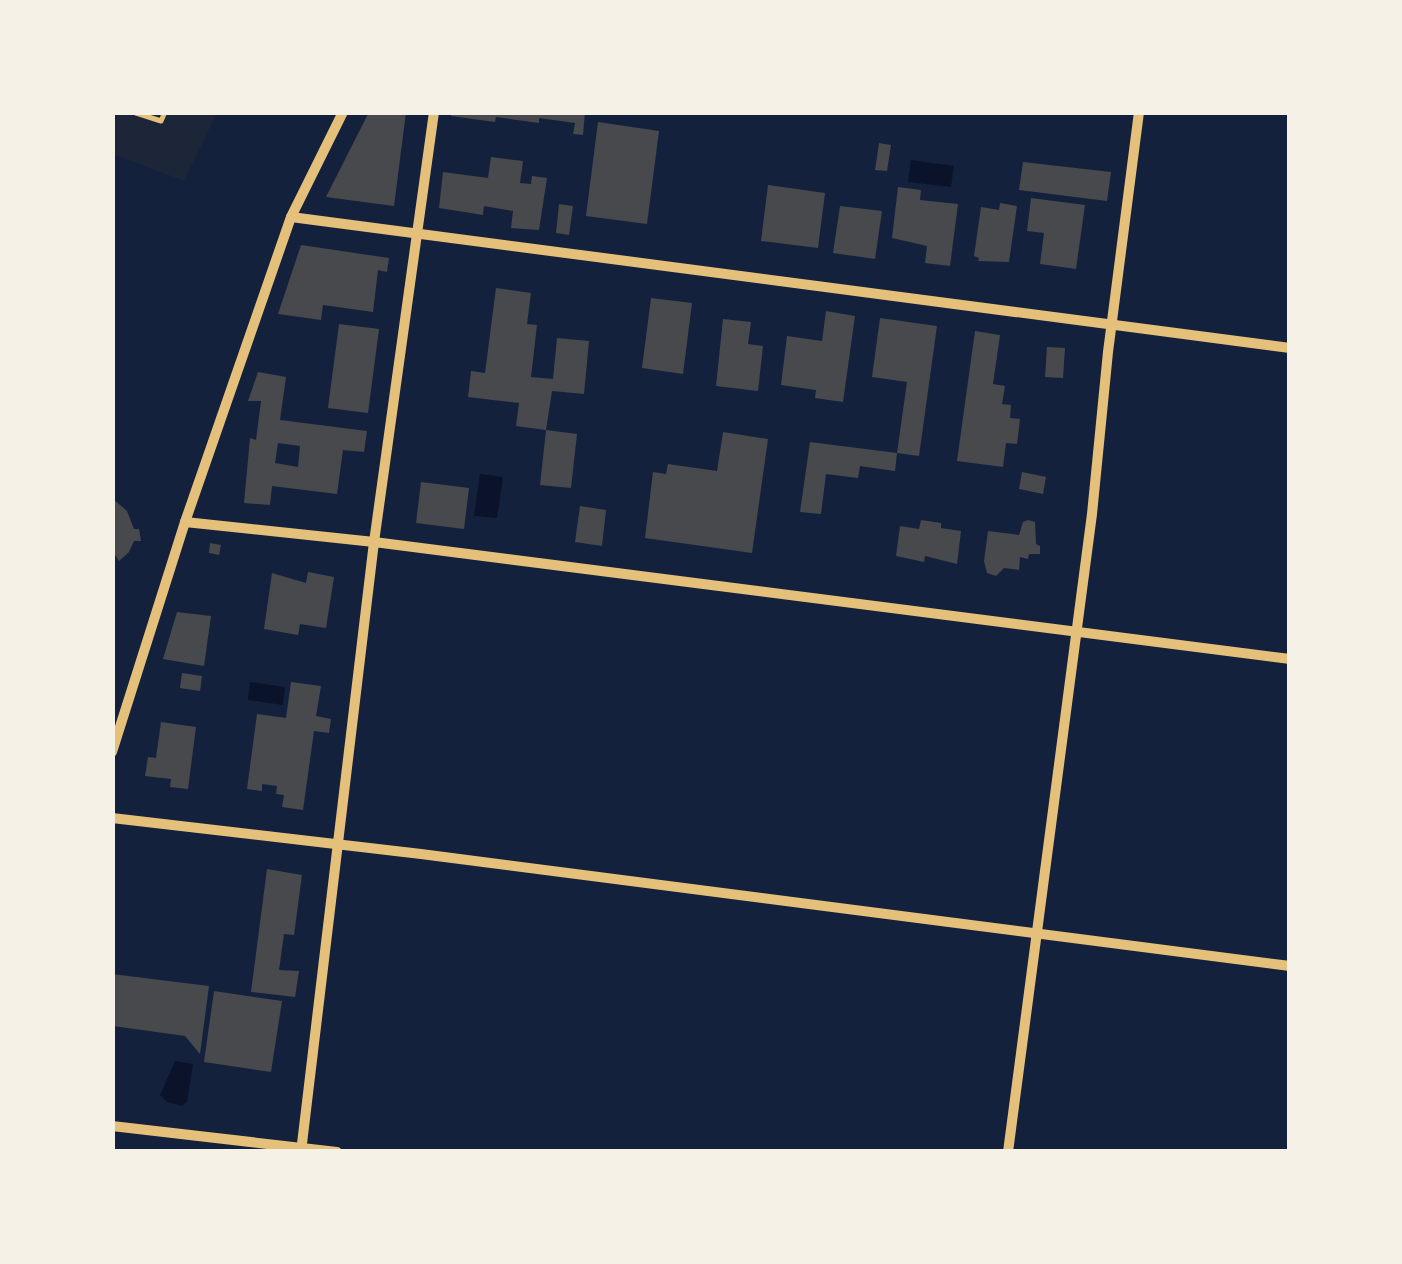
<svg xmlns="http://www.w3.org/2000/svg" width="1402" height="1264" viewBox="0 0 1402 1264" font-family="Ubuntu,sans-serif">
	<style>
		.green { fill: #1d2539 }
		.water { fill: #0b132b }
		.building { fill: #48494c; fill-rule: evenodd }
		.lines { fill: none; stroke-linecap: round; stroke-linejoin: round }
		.path { stroke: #e5c07b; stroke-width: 5 }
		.minor { stroke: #e5c07b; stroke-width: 10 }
	</style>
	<rect width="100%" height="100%" fill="#14213d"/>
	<polygon class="green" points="112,113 217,113 184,181 113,154"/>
	<g class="water">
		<polygon points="911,160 954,166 951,187 908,182"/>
		<polygon points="480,474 503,477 497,518 474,516"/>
		<polygon points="250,682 285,687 283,705 248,700"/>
		<polygon points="175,1061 193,1064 187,1102 182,1106 167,1102 160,1095"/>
	</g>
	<g class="building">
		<polygon points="369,112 406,112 394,206 326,197"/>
		<polygon points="452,112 585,112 583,135 573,134 575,123 539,118 539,123 496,117 495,122 451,116"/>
		<polygon points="598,122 659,131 647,224 586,216"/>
		<polygon points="879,143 891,145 887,171 875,170"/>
		<polygon points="491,157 523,161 520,183 531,184 532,176 547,178 539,230 511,228 513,211 484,206 483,215 439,208 443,172 488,178"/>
		<polygon points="1023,162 1111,172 1107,201 1019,190"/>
		<polygon points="768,185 825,193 818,248 761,241"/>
		<polygon points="898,187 921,190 920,200 958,204 950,266 925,263 927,246 892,238"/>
		<polygon points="1031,198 1085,205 1076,269 1040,264 1044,233 1027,231"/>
		<polygon points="1000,203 1017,206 1009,262 978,261 979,258 974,256 981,207 999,210"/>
		<polygon points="559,204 573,206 569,235 556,233"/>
		<polygon points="840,206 882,211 875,259 833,253"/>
		<polygon points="301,245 389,258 387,272 378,270 373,312 323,305 321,320 278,314"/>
		<polygon points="496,288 531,293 527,324 537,325 531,377 553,379 557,338 589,341 584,394 552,391 546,430 577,434 571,488 540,485 546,430 516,426 519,403 468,397 471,371 485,373"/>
		<polygon points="651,298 692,303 683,374 642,368"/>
		<polygon points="826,311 855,316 843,402 815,398 816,390 781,385 787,336 822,341"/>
		<polygon points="880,318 937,326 919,456 897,453 907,382 872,377"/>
		<polygon points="723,319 751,322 748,344 763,346 758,391 716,386"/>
		<polygon points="339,324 379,329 368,413 328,408"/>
		<polygon points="975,331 1000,335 993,384 1005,386 1002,404 1011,405 1010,418 1020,419 1017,444 1006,443 1003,467 957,461"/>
		<polygon points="1047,347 1065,348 1063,378 1045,377"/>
		<path d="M258,372L286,377L280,420L367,431L364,452L343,450L337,494L272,486L270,505L244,503L250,438L256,440L261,401H248ZM278,443L300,446L298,467L275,463Z"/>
		<polygon points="723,432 768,439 752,553 645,538 653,472 666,474 668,464 717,471"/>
		<polygon points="810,442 897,453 895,471 860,466 858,478 826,474 821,514 800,512"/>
		<polygon points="1022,472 1046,477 1043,494 1019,489"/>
		<polygon points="421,482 469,488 464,529 416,523"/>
		<polygon points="112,498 127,511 134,529 139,529 141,541 134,541 129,552 119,561 112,550"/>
		<polygon points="580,506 606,510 602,546 575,542"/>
		<polygon points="921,520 941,523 941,528 961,531 957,564 925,556 924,562 896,556 900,526 919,529"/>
		<polygon points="1028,520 1035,522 1036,544 1040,546 1040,554 1029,554 1028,559 1020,557 1019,570 1004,568 996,576 987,573 984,561 988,531 1019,535 1023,522"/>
		<polygon points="210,543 221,545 219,555 209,553"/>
		<polygon points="308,572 334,577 326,628 300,624 298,635 264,629 272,573 306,583"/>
		<polygon points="177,612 211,616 204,666 163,659"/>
		<polygon points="182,673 202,676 200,691 180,688"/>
		<polygon points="291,682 321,686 316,716 331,719 329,733 314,731 303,810 282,807 284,795 276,794 277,786 262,784 262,791 247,789 257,714 286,718"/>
		<polygon points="161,722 196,727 188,789 170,787 171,779 145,776 148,757 156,758"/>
		<polygon points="267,869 302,875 294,935 284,934 279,970 299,971 295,997 251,992"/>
		<polygon points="112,974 209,986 200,1054 185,1036 113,1026"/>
		<polygon points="214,991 282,1001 271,1072 204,1062"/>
	</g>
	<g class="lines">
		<polyline class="path" points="133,112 161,121 165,112"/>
		<g class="minor">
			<polyline points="291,217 1290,348"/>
			<polyline points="185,522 374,542 1290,659"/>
			<polyline points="112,752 185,522 291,217 343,112"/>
			<polyline points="112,818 421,854 1290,966"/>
			<polyline points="112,1126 337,1152"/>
			<polyline points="301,1152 374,542 434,112"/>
			<polyline points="1008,1152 1092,514 1108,352 1139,112"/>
		</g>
	</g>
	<rect width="1402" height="1264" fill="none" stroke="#f6f1e7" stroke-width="230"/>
</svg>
